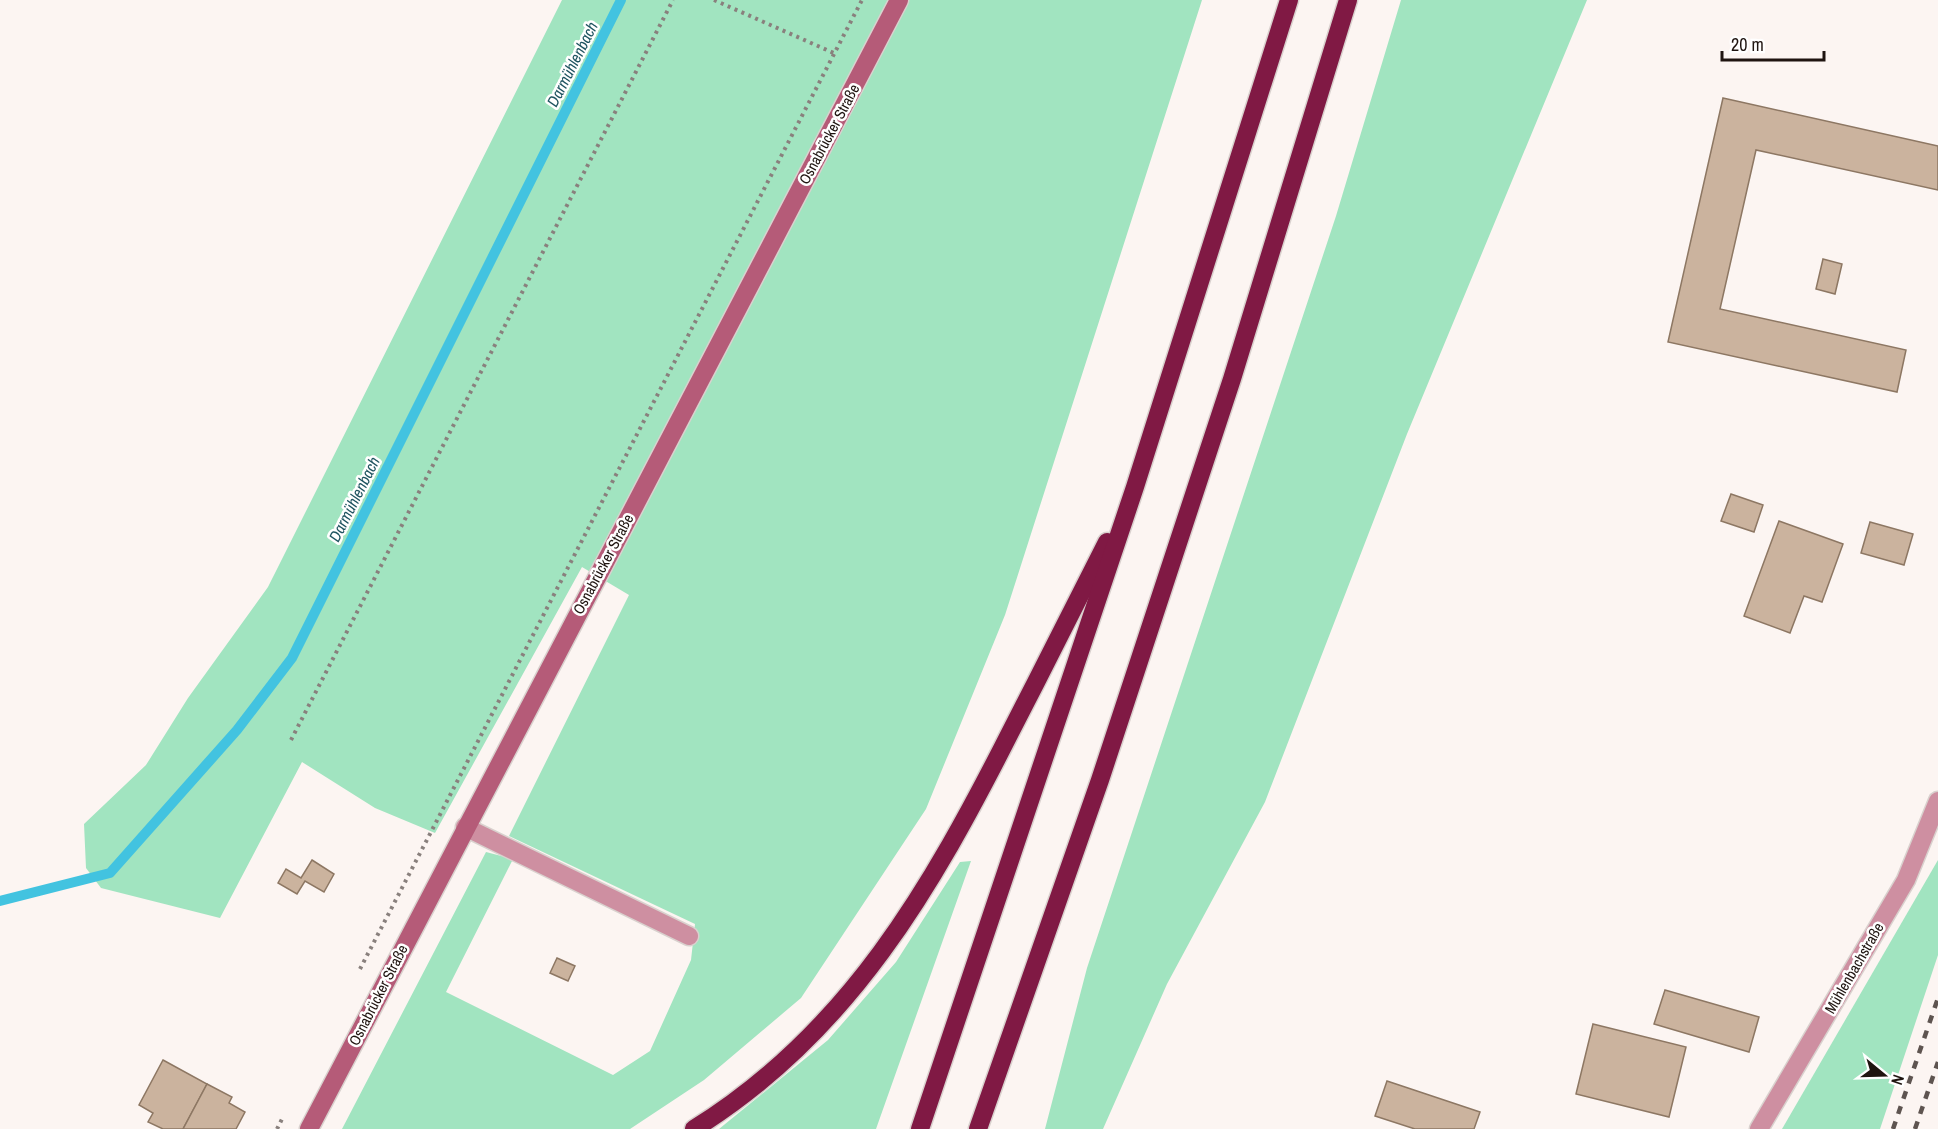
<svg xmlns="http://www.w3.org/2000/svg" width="1938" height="1129" viewBox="0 0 1938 1129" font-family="'Archivo Narrow',sans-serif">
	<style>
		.green { fill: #a1e4c0 }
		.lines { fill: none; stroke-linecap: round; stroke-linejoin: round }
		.stream { stroke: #42c3e0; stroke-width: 10 }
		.building { fill: #cbb39e; stroke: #8d7763; stroke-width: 1.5 }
		.lane-casing { stroke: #d9d1ce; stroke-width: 21 }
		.street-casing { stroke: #d9d1ce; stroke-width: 21 }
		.secondary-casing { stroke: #d9d1ce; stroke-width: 21 }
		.highway-casing { stroke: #d9d1ce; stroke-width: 21 }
		.path { stroke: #89807d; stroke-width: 4; stroke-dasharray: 3 4.5; stroke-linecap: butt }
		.lane { stroke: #ce8fa1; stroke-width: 18 }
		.street { stroke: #ce8fa1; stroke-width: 18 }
		.secondary { stroke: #b55b78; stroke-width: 18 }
		.highway { stroke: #801944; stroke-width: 18 }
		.rail { stroke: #5e5450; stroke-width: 4.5; stroke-dasharray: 8 8; stroke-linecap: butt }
		.labels { text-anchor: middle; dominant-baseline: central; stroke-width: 5; stroke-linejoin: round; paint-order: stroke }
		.street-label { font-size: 15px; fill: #1f1410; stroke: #fff }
		.water-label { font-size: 16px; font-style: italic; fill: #1f5460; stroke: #fff }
	</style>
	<rect width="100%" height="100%" fill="#fcf5f2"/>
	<g class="green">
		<polygon points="562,0 1202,0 1005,615 926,809 801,998 704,1080 630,1129 342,1129 486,852 513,859 446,992 613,1075 650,1051 691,960 695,924 509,836 629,595 582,567 435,833 375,808 302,762 220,918 101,888 86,868 84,824 146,765 188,698 268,587"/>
		<polygon points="1401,0 1587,0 1407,434 1265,802 1167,984 1103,1129 1045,1129 1087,968 1336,216"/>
		<polygon points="1938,860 1938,955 1880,1129 1782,1129"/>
		<polygon points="971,861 876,1129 719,1129 828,1040 896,962 960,862"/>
	</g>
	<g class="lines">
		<polyline class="stream" points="0,901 110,873 237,730 292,658 621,0"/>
	</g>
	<g class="building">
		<polygon points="1723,98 1938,146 1938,190 1756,150 1720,309 1906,350 1897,392 1668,342"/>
		<polygon points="1823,259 1842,264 1835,294 1816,289"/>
		<polygon points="1731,494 1763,505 1754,532 1721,521"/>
		<polygon points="1779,521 1843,544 1822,602 1804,596 1790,633 1744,616"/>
		<polygon points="1870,522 1913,534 1904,565 1861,553"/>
		<polygon points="312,860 334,874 324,892 305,881 297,894 278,883 286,869 301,878"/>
		<polygon points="557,958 575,966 568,981 550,973"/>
		<polygon points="1665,990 1759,1017 1749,1052 1654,1024"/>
		<polygon points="1593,1024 1686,1047 1669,1117 1576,1094"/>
		<polygon points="163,1060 207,1084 183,1129 163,1129 148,1122 153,1113 139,1105"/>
		<polygon points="1387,1081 1480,1112 1474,1129 1415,1129 1375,1116"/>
		<polygon points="207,1084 232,1097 229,1103 245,1112 236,1129 183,1129"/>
	</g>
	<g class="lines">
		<g class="lane-casing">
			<polyline id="lane" points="465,827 689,936"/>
		</g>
		<g class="street-casing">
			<polyline id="street" points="1759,1129 1906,880 1938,801"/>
		</g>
		<g class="secondary-casing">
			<polyline id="secondary" points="309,1129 899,0"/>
		</g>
		<g class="highway-casing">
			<g id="highway">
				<path d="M694,1129C849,1033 932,887 1012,729C1044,667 1075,605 1107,542"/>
				<polyline points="920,1129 1135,487 1289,0"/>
				<polyline points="978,1129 1100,780 1232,379 1348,0"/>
			</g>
		</g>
		<g class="path">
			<polyline points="714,0 836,54"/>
			<polyline points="291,740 673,0"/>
			<polyline points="360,969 862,0"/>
			<polyline points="277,1129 283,1117"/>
		</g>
		<use href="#lane" class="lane"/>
		<use href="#street" class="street"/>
		<use href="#secondary" class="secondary"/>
		<use href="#highway" class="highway"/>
		<g class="rail">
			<polyline points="1893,1129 1938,998"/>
			<polyline points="1915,1129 1938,1062"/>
		</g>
	</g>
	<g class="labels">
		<g class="street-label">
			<text transform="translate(829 134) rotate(-62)">Osnabrücker Straße</text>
			<text transform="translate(603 564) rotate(-62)">Osnabrücker Straße</text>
			<text transform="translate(1854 968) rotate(-60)">Mühlenbachstraße</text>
			<text transform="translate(378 995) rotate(-63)">Osnabrücker Straße</text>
		</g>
		<g class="water-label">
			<text transform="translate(572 64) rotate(-63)">Darmühlenbach</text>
			<text transform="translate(354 499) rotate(-63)">Darmühlenbach</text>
		</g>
	</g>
	<g transform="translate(1884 1075) rotate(109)" stroke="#ffffff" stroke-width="4.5" paint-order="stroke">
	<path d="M0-4.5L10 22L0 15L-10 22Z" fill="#1f1410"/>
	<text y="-9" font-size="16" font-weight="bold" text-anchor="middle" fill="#1f1410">N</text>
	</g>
	<path d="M1722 51v9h102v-9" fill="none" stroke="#1f1410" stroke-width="3"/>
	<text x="1731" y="51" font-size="18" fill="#1f1410" stroke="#ffffff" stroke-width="4.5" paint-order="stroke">20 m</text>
</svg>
